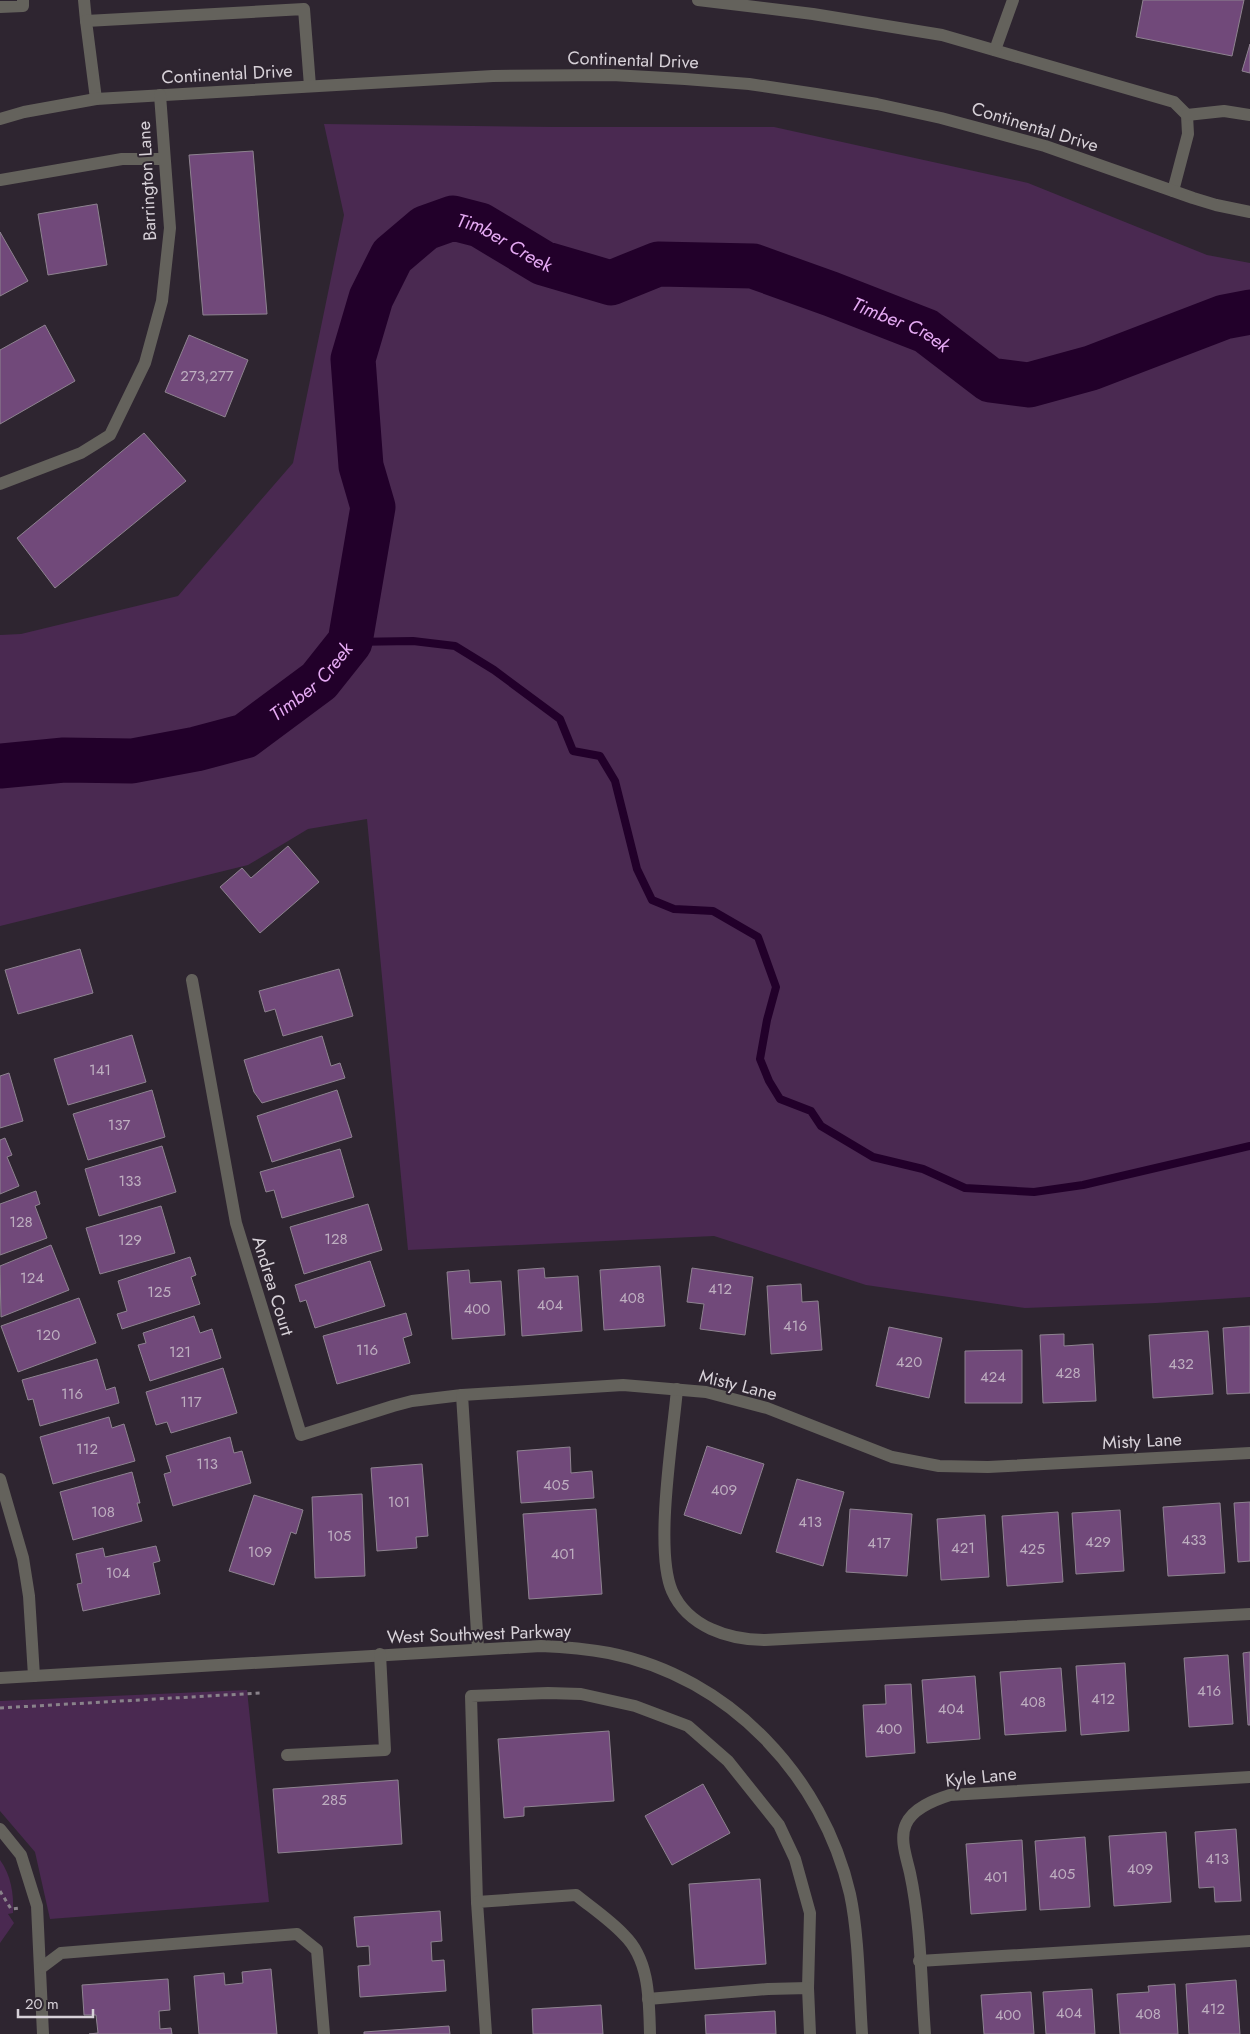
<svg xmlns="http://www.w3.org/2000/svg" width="1250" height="2034" viewBox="0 0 1250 2034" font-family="Jost,sans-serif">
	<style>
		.green { fill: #4a2951 }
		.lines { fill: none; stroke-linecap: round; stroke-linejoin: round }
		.stream { stroke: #22002a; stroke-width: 8 }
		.river { stroke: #22002a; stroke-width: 45 }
		.building { fill: #71497a; stroke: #8e8390 }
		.path { stroke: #89828a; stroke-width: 3; stroke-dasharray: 4 4; stroke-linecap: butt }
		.minor { stroke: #64625c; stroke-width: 12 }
		.labels { text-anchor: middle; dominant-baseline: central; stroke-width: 4; stroke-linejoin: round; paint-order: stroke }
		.number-label { font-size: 15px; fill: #beafc0 }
		.street-label { font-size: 18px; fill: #d7d1d8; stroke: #2e2530 }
		.water-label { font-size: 19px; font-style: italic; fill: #e5a9f3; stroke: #2e2530 }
	</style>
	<rect width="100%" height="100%" fill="#2e2530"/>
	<g class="green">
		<polygon points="324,124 554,127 774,127 1028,183 1207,255 1250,263 1250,1297 1156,1303 1025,1308 866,1285 714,1236 408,1250 367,819 308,829 248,865 0,926 0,635 21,634 178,596 293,463 344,215"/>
		<polygon points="247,1690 269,1902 50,1919 35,1852 0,1811 0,1701"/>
		<path d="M0,1860C11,1875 14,1894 13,1913L8,1914L14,1923L0,1943Z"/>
	</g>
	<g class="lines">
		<polyline class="stream" points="350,642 413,641 455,646 494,670 560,719 573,751 600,756 615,781 637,869 652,900 674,909 713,911 758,937 776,987 767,1020 760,1059 769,1081 780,1099 811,1111 821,1126 873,1157 923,1169 965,1188 1034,1192 1083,1185 1250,1146"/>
		<path class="river" id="s1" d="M0,766L64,760L132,761L196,749L245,736L319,681L350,642L373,507L361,466L353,359L371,298L392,256L425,228L453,218L480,225L543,263L611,283L658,264L753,266L831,294L926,331L990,380L1029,385L1091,368L1224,317L1250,312"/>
	</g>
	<g class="building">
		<polygon points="1143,0 1244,0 1232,56 1136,37"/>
		<polygon points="1250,44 1250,73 1242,71"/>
		<polygon points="253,151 267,314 203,315 189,155"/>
		<polygon points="97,204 107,265 48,275 38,214"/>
		<polygon points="0,232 28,281 0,296"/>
		<polygon points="45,325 75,381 0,424 0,350"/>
		<polygon points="189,335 248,360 225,417 165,392"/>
		<polygon points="144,433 186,481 55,588 17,538"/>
		<polygon points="288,846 319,882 260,933 220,887 242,868 251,878"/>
		<polygon points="80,949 93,993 18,1014 5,970"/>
		<polygon points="339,969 353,1016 283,1036 275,1009 265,1012 259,991"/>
		<polygon points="132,1035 146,1082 68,1105 54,1059"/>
		<polygon points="322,1036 331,1066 340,1063 345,1078 262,1103 254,1092 244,1060"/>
		<polygon points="9,1073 23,1121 0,1128 0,1076"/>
		<polygon points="152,1090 165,1137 88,1160 73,1114"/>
		<polygon points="337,1090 352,1137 272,1162 257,1116"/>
		<polygon points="5,1138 12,1155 7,1157 19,1186 0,1194 0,1140"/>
		<polygon points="162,1146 176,1192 99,1216 85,1169"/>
		<polygon points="340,1149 354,1197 282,1218 274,1190 266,1192 260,1172"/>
		<polygon points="36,1191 40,1204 35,1206 47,1238 0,1255 0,1204"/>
		<polygon points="368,1204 382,1250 304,1274 290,1227"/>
		<polygon points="161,1206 175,1253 100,1274 86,1228"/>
		<polygon points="51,1245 69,1290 1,1317 0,1266"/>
		<polygon points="190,1257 196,1275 191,1277 200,1304 122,1329 117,1314 127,1311 118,1281"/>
		<polygon points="370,1261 385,1306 315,1328 306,1300 300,1302 295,1285"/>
		<polygon points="660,1266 665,1326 604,1330 600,1270"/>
		<polygon points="544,1268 545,1278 578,1276 582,1331 522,1336 518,1270"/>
		<polygon points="692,1268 753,1277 745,1335 700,1329 704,1304 687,1302"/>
		<polygon points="469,1270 470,1283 501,1281 505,1335 452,1339 447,1272"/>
		<polygon points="801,1284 802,1302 818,1301 822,1350 771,1354 767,1286"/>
		<polygon points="79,1298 96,1343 18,1372 1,1326"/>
		<polygon points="406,1313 412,1335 403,1338 410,1363 337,1384 323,1336"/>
		<polygon points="194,1316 200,1333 212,1329 221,1358 150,1381 138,1345 146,1343 143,1333"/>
		<polygon points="1250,1326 1250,1393 1227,1394 1223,1328"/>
		<polygon points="889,1327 942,1338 929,1398 876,1386"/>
		<polygon points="1208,1331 1213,1394 1153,1398 1149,1335"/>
		<polygon points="1064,1334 1064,1346 1093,1344 1096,1401 1043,1403 1040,1335"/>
		<polygon points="1022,1350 1022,1403 965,1403 965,1351"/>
		<polygon points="97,1359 106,1390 115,1387 119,1403 40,1426 33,1399 28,1400 22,1380"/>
		<polygon points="223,1368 237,1413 171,1433 167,1422 156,1425 146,1392"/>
		<polygon points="109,1417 112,1428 124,1424 135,1461 53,1484 40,1437"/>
		<polygon points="230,1437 234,1453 242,1451 251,1483 173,1506 164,1474 171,1472 166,1456"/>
		<polygon points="707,1446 764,1464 741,1534 684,1515"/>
		<polygon points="570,1447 571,1473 592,1471 594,1498 521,1503 517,1451"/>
		<polygon points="422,1464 428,1536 416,1537 417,1548 377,1551 371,1468"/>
		<polygon points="132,1472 140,1503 137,1503 142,1521 73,1540 60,1492"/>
		<polygon points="797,1479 844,1492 823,1566 776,1552"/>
		<polygon points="362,1494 365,1576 315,1578 312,1497"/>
		<polygon points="254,1495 303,1510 296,1534 291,1532 274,1585 229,1571"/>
		<polygon points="1250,1502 1250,1561 1238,1562 1234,1503"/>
		<polygon points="1220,1503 1225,1573 1168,1576 1163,1507"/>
		<polygon points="596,1509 602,1594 529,1599 523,1514"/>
		<polygon points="850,1509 912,1514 907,1576 846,1572"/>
		<polygon points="1120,1510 1124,1571 1076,1574 1072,1513"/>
		<polygon points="1058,1512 1063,1582 1007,1586 1002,1516"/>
		<polygon points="985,1515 989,1577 941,1580 937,1519"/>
		<polygon points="156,1546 160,1561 153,1563 160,1594 83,1611 77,1584 82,1583 76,1554 103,1548 105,1557"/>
		<polygon points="1250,1652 1250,1725 1248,1725 1243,1653"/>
		<polygon points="1228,1655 1233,1724 1189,1727 1184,1658"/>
		<polygon points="1125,1663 1129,1731 1081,1735 1076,1666"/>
		<polygon points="1061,1668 1066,1731 1005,1735 1000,1672"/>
		<polygon points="975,1676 980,1739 927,1743 922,1680"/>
		<polygon points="911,1684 915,1753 866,1757 863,1705 886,1704 885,1685"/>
		<polygon points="609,1731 614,1801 524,1807 524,1816 504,1818 498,1739"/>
		<polygon points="398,1780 402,1844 278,1853 273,1789"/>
		<polygon points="703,1784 730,1833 672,1865 645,1816"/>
		<polygon points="1236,1829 1241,1901 1215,1902 1214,1887 1199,1888 1195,1832"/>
		<polygon points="1166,1832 1171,1902 1114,1906 1109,1836"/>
		<polygon points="1085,1837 1090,1907 1040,1910 1035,1841"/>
		<polygon points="1022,1840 1026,1910 971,1914 966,1844"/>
		<polygon points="760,1879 766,1964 695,1969 689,1884"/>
		<polygon points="440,1911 442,1941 431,1942 432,1961 444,1960 446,1991 360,1997 358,1966 370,1965 369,1946 357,1947 354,1917"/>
		<polygon points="271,1969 277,2034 199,2034 194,1976 224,1973 225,1985 243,1983 242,1972"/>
		<polygon points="168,1979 170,2010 159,2011 160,2029 171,2028 172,2034 89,2034 98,2033 96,2015 84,2015 82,1985"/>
		<polygon points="1236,1980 1240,2034 1189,2034 1186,1984"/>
		<polygon points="1175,1984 1178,2034 1120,2034 1117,1994 1149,1992 1148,1986"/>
		<polygon points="1092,1989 1095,2034 1046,2034 1043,1992"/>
		<polygon points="1031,1992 1034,2034 984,2034 981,1995"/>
		<polygon points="601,2005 603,2034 533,2034 532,2009"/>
		<polygon points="775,2011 776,2034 706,2034 705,2015"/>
		<polygon points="449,2026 450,2034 364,2034 364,2032"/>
	</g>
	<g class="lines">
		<g class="path">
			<polyline points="0,1708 260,1693"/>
			<polyline points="0,1891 11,1909 19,1908"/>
		</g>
		<g class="minor">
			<polyline points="84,0 86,21"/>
			<polyline points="698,0 813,14 942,35 1174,102 1187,115 1188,134 1173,191"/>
			<polyline points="0,7 23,6 23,0"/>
			<polyline points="995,50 1013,0"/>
			<polyline points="96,99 86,21 304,9 310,86"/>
			<polyline points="1187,115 1224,111 1250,115"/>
			<polyline points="0,119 24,112 96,99 493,76 612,75 685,79 749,84 816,94 877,104 941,118 1045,146 1193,198 1216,205 1250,212"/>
			<polyline points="0,180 122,159 164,159"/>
			<polyline points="0,484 81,453 110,435 145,363 162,301 170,228 160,95"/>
			<polyline points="192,980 236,1223 301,1435 393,1406 412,1401 462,1395"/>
			<path d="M677,1389C673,1437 654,1549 672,1591C688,1627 729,1640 765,1640L1250,1614"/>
			<polyline points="0,1479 23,1558 29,1596 34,1676"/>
			<polyline points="478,1648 462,1395 623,1385 706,1392 767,1408 892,1457 939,1466 988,1467 1250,1453"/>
			<path d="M0,1678L541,1646C564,1647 587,1649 609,1653C730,1677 823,1777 850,1894C859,1936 859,1990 862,2034"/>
			<polyline points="287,1755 385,1750 380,1654"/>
			<polyline points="0,1829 21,1855 37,1906 43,2034"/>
			<polyline points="477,1902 471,1696 548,1693 581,1694 635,1706 688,1726 728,1761 779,1825 795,1859 810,1913 808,1988"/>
			<polyline points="919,1961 1250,1941"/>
			<polyline points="41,1968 61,1953 297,1934 317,1950 324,2034"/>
			<polyline points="648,1999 768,1989 808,1988 810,2034"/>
			<path d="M486,2034L477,1902L576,1895C592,1908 610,1920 624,1935C650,1960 649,2001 650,2034"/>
			<path d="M925,2034C921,1982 921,1924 910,1873C907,1859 899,1839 906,1824C913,1808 934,1800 950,1795L1250,1777"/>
		</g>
	</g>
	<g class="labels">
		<g class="number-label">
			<text x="207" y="376">273,277</text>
			<text x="100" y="1070">141</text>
			<text x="119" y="1125">137</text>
			<text x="130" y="1181">133</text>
			<text x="21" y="1222">128</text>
			<text x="336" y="1239">128</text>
			<text x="130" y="1240">129</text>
			<text x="32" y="1278">124</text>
			<text x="720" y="1289">412</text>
			<text x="159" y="1292">125</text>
			<text x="632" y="1298">408</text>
			<text x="550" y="1305">404</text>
			<text x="477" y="1309">400</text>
			<text x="795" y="1326">416</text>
			<text x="48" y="1335">120</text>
			<text x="367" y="1350">116</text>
			<text x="180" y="1352">121</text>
			<text x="909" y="1362">420</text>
			<text x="1181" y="1364">432</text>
			<text x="1068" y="1373">428</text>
			<text x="993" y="1377">424</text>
			<text x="72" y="1394">116</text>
			<text x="191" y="1402">117</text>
			<text x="87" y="1449">112</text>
			<text x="207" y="1464">113</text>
			<text x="556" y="1485">405</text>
			<text x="724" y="1490">409</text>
			<text x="399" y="1502">101</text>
			<text x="103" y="1512">108</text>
			<text x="810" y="1522">413</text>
			<text x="339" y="1536">105</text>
			<text x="1194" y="1540">433</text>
			<text x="1098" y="1542">429</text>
			<text x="879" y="1543">417</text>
			<text x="963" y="1548">421</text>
			<text x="1032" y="1549">425</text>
			<text x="260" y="1552">109</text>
			<text x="563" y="1554">401</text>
			<text x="118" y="1573">104</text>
			<text x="1209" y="1691">416</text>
			<text x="1103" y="1699">412</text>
			<text x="1033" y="1702">408</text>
			<text x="951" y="1709">404</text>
			<text x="889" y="1729">400</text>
			<text x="334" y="1800">285</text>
			<text x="1217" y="1859">413</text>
			<text x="1140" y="1869">409</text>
			<text x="1062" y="1874">405</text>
			<text x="996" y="1877">401</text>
			<text x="1213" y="2009">412</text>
			<text x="1069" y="2013">404</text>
			<text x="1148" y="2014">408</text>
			<text x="1008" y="2015">400</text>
		</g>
		<g class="street-label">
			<text transform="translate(633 60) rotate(2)">Continental Drive</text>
			<text transform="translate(227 74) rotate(-3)">Continental Drive</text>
			<text transform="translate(1035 127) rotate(17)">Continental Drive</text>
			<text transform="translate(147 181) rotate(-93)">Barrington Lane</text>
			<text transform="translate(273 1286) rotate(73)">Andrea Court</text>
			<text transform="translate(738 1385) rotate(14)">Misty Lane</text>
			<text transform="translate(1142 1441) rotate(-3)">Misty Lane</text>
			<text transform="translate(479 1634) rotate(-2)">West Southwest Parkway</text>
			<text transform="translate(981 1777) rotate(-6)">Kyle Lane</text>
		</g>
		<g class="water-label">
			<text stroke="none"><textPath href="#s1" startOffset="918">Timber Creek</textPath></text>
			<text stroke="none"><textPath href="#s1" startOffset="1338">Timber Creek</textPath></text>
			<text stroke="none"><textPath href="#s1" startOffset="334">Timber Creek</textPath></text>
		</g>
	</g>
	<path d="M18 2009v8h75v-8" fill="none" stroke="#d7d1d8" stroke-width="2.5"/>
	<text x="25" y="2009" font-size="15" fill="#d7d1d8" stroke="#2e2530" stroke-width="4" paint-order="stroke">20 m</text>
</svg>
